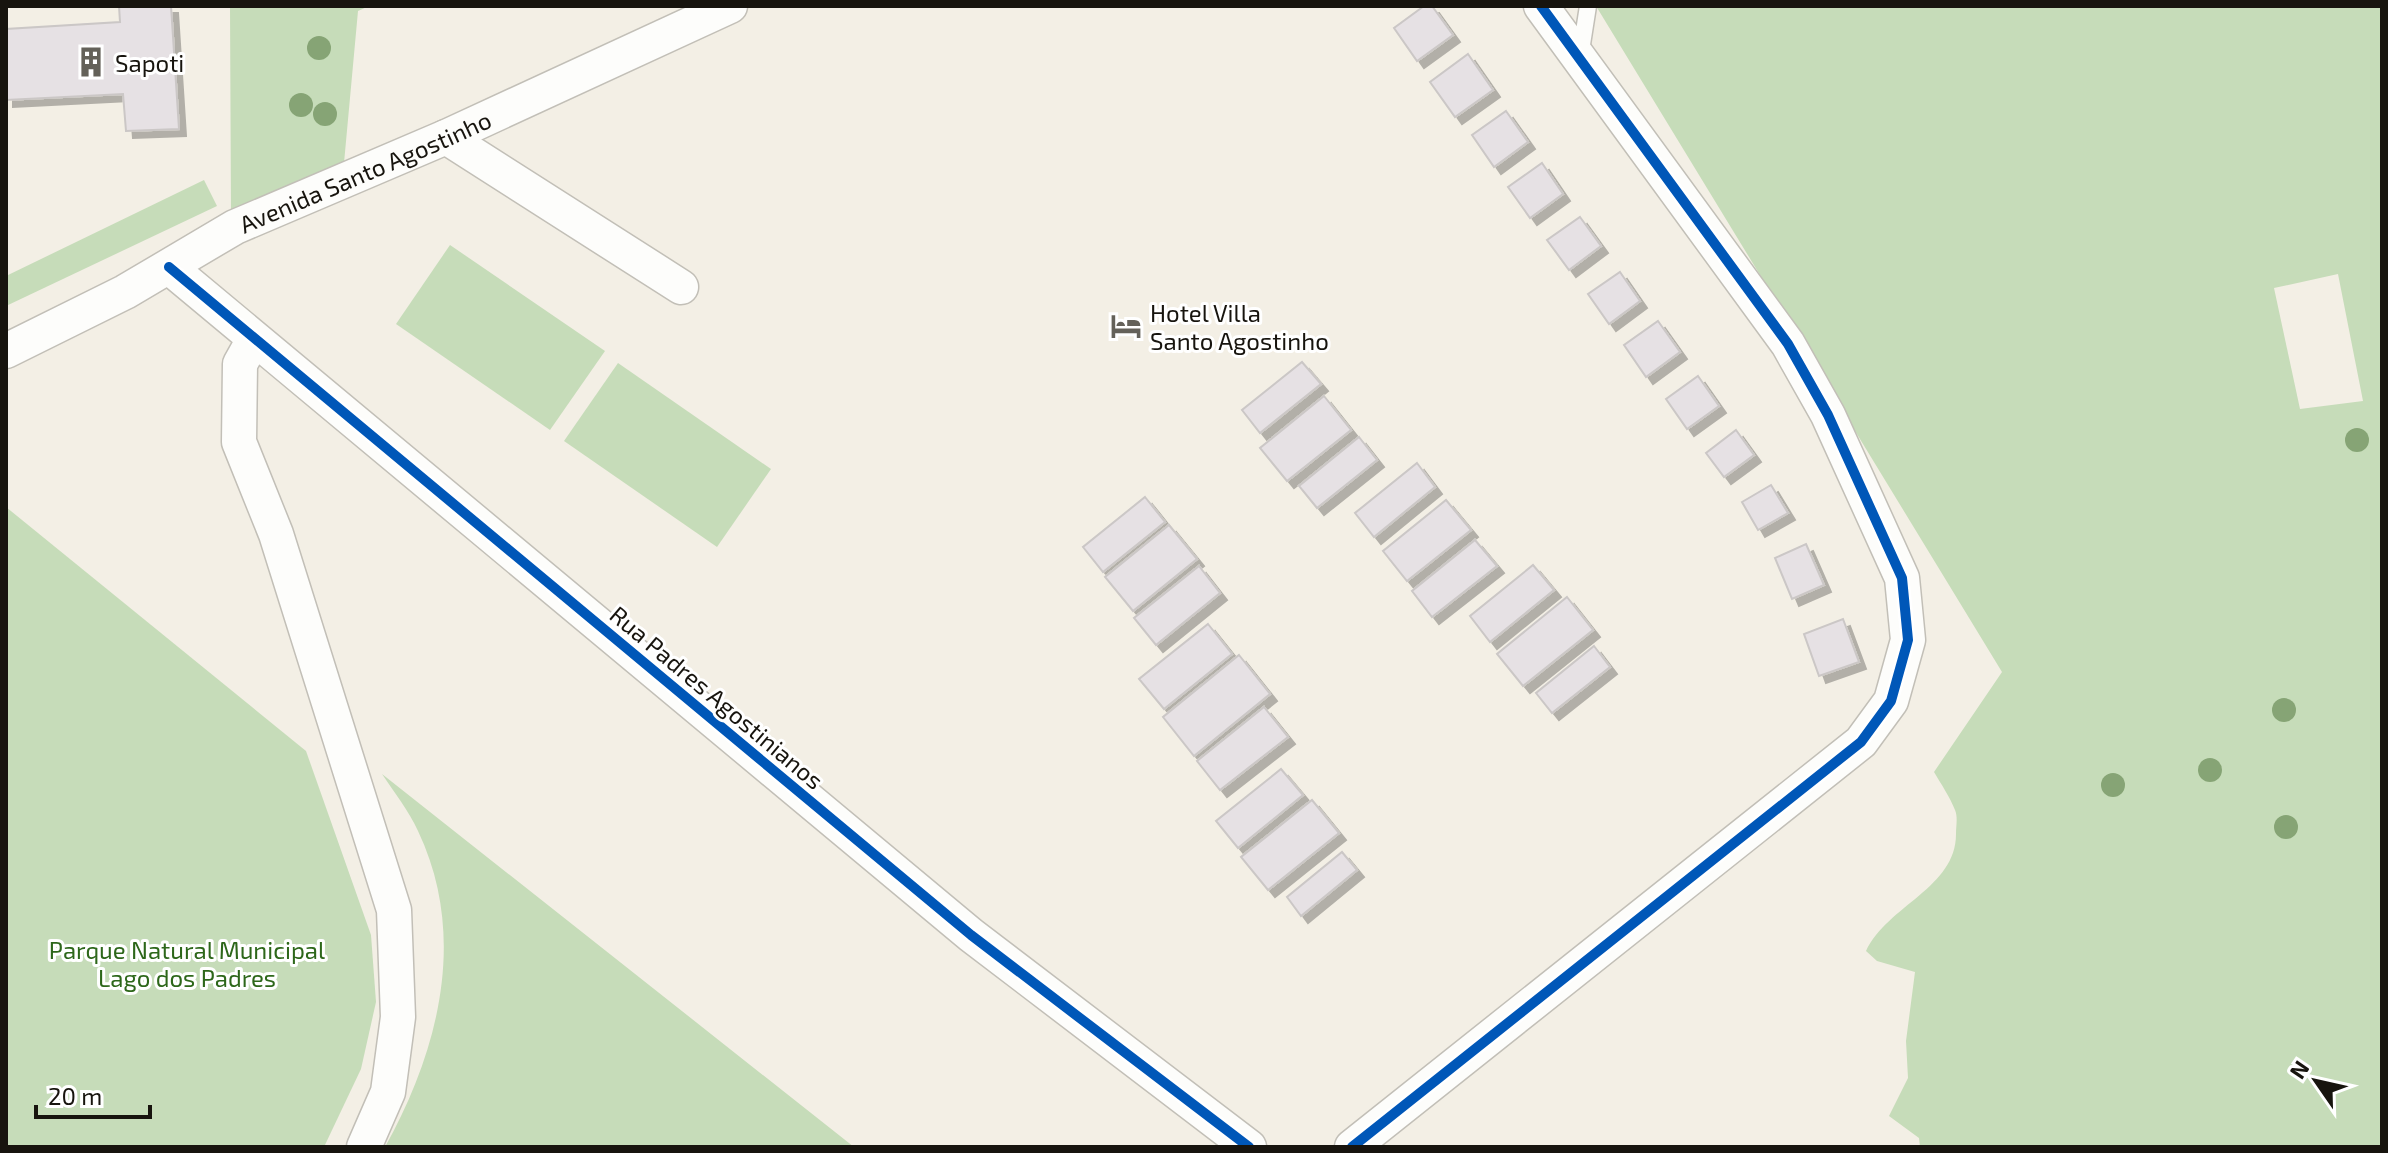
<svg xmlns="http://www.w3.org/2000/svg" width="2388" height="1153" viewBox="0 0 2388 1153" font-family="'Exo 2',sans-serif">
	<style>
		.green { fill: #c6dcb9; fill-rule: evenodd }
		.building { fill: #e6e1e4; stroke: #cbc7c6; stroke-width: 2; filter: url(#shadow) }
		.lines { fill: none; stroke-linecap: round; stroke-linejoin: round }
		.lane-casing { stroke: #c2bfb7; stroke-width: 19 }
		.street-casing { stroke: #c2bfb7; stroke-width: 37 }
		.lane { stroke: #fdfdfb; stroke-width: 16 }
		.street { stroke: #fdfdfb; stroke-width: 34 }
		.cycleway-casing { stroke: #fff; stroke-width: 15 }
		.cycleway { stroke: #0057b8; stroke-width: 10 }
		.tree { fill: #86a475 }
		.labels { text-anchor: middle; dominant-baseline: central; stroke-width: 6; stroke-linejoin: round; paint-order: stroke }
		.poi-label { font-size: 24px; fill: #17140e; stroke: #fff; text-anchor: start }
		.street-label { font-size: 24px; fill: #17140e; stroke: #fff }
		.park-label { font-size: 24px; fill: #2d671a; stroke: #fff }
	</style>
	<defs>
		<filter id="shadow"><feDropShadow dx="7" dy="7" stdDeviation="0" flood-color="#0004"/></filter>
	</defs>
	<rect width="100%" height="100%" fill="#f3efe5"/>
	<g class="green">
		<polygon points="230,6 369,6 358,11 344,163 231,217"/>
		<path d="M1596,6H2382V1147H1920L1919,1138L1889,1116L1908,1078L1906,1041L1915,972L1877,961L1866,951C1888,905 1956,888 1956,834C1956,826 1958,817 1955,810C1950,797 1941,784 1934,772L2002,672ZM2338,274L2363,401L2300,409L2274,288Z"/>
		<polygon points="204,180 217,206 6,306 6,276"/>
		<polygon points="450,245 605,351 550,430 396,324"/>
		<polygon points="618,363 771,469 717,547 564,441"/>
		<polygon points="6,507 306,751 371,935 376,1002 361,1069 324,1147 6,1147"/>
		<path d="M382,774L854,1147H385C439,1050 468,936 418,831C409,811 394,792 382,774Z"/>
	</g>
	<g class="building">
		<polygon points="119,6 171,6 179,129 126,131 123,94 6,100 6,29 120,22"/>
		<polygon points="1424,6 1432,6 1453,35 1417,61 1394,28"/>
		<polygon points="1468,54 1493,90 1455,117 1430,82"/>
		<polygon points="1506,111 1528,142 1494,167 1472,135"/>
		<polygon points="1542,163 1563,194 1530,218 1508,187"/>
		<polygon points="1580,217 1601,246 1569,270 1547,240"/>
		<polygon points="1620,272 1640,301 1609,324 1588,294"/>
		<polygon points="1658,321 1680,352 1646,377 1624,345"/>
		<polygon points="1302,362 1321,384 1260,433 1242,410"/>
		<polygon points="1698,376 1719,406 1687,429 1666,399"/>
		<polygon points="1324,396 1351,430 1287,481 1260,448"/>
		<polygon points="1736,430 1754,455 1724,477 1706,453"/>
		<polygon points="1359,437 1377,460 1317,508 1299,486"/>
		<polygon points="1417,463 1435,487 1374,537 1355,513"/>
		<polygon points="1771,485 1788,513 1758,530 1742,502"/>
		<polygon points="1145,497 1165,522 1103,572 1083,547"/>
		<polygon points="1446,500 1471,530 1407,581 1383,551"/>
		<polygon points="1169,525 1197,559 1133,611 1105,577"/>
		<polygon points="1475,540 1497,566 1432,617 1412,591"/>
		<polygon points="1806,544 1824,585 1792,599 1775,558"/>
		<polygon points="1533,565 1554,590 1490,642 1470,616"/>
		<polygon points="1199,566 1220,593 1156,645 1134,618"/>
		<polygon points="1567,597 1593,630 1523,686 1497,654"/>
		<polygon points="1843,619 1859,662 1819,676 1804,634"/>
		<polygon points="1208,624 1232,654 1164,709 1139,679"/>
		<polygon points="1594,646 1610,667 1552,713 1536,693"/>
		<polygon points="1239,655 1270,694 1194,756 1163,717"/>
		<polygon points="1264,707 1288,737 1220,790 1197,761"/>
		<polygon points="1281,769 1303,795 1238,848 1216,821"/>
		<polygon points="1312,800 1339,833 1268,890 1241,857"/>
		<polygon points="1342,852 1357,870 1301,916 1287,897"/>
	</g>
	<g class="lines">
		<g class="lane-casing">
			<polyline id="lane" points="1580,57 1588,6"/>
		</g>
		<g class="street-casing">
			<g id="street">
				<polyline points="446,137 681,287"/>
				<polyline points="169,267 971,935 1249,1147"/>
				<polyline points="254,339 240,364 239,442 276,534 394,910 398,1017 388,1092 364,1147"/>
				<path id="s1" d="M6,351L125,292L235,227L446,137L730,6"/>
				<polyline points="1352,1147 1861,742 1891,701 1908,640 1902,578 1828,415 1788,344 1541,6"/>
			</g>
		</g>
		<use href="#lane" class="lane"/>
		<use href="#street" class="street"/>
		<g class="cycleway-casing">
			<g id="cycleway">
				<polyline points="169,267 971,935 1249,1147"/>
				<polyline points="1352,1147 1861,742 1891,701 1908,640 1902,578 1828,415 1788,344 1541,6"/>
			</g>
		</g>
		<use href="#cycleway" class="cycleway"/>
	</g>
	<g class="tree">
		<circle cx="319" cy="48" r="12"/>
		<circle cx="301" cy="105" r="12"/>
		<circle cx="325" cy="114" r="12"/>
		<circle cx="2357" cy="440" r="12"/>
		<circle cx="2284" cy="710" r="12"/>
		<circle cx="2210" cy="770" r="12"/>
		<circle cx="2113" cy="785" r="12"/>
		<circle cx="2286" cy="827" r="12"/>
	</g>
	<defs>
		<g id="building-bare" transform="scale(2.4)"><path d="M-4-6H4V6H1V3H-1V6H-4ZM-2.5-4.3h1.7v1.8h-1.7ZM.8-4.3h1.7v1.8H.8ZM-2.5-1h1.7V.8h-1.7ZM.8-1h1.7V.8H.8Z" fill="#646159" stroke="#fff" stroke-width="2.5" paint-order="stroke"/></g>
		<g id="hotel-bare" transform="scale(2.4)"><path d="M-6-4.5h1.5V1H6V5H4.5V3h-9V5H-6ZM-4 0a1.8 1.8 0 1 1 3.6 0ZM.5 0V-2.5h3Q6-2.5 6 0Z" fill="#646159" stroke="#fff" stroke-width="2.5" paint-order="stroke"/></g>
	</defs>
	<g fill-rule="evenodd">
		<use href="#building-bare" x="91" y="62"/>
		<use href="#hotel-bare" x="1126" y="326"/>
	</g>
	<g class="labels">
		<g class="poi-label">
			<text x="115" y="62">Sapoti</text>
			<text x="1150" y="312">Hotel Villa<tspan x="1150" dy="28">Santo Agostinho</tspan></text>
		</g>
		<g class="street-label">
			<text stroke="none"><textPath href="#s1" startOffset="402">Avenida Santo Agostinho</textPath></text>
			<text transform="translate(717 697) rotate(40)">Rua Padres Agostinianos</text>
		</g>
		<g class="park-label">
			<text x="187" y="949">Parque Natural Municipal<tspan x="187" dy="28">Lago dos Padres</tspan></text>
		</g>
	</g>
	<rect width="2388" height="1153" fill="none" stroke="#17140e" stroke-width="16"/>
	<g transform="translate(2316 1081) rotate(304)" stroke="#ffffff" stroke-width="6" paint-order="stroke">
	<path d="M0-6L14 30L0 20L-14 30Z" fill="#17140e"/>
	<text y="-12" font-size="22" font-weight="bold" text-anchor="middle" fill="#17140e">N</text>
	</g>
	<path d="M36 1105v12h114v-12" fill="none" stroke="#17140e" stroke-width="4"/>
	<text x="48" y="1105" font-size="24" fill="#17140e" stroke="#ffffff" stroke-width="6" paint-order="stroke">20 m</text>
</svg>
